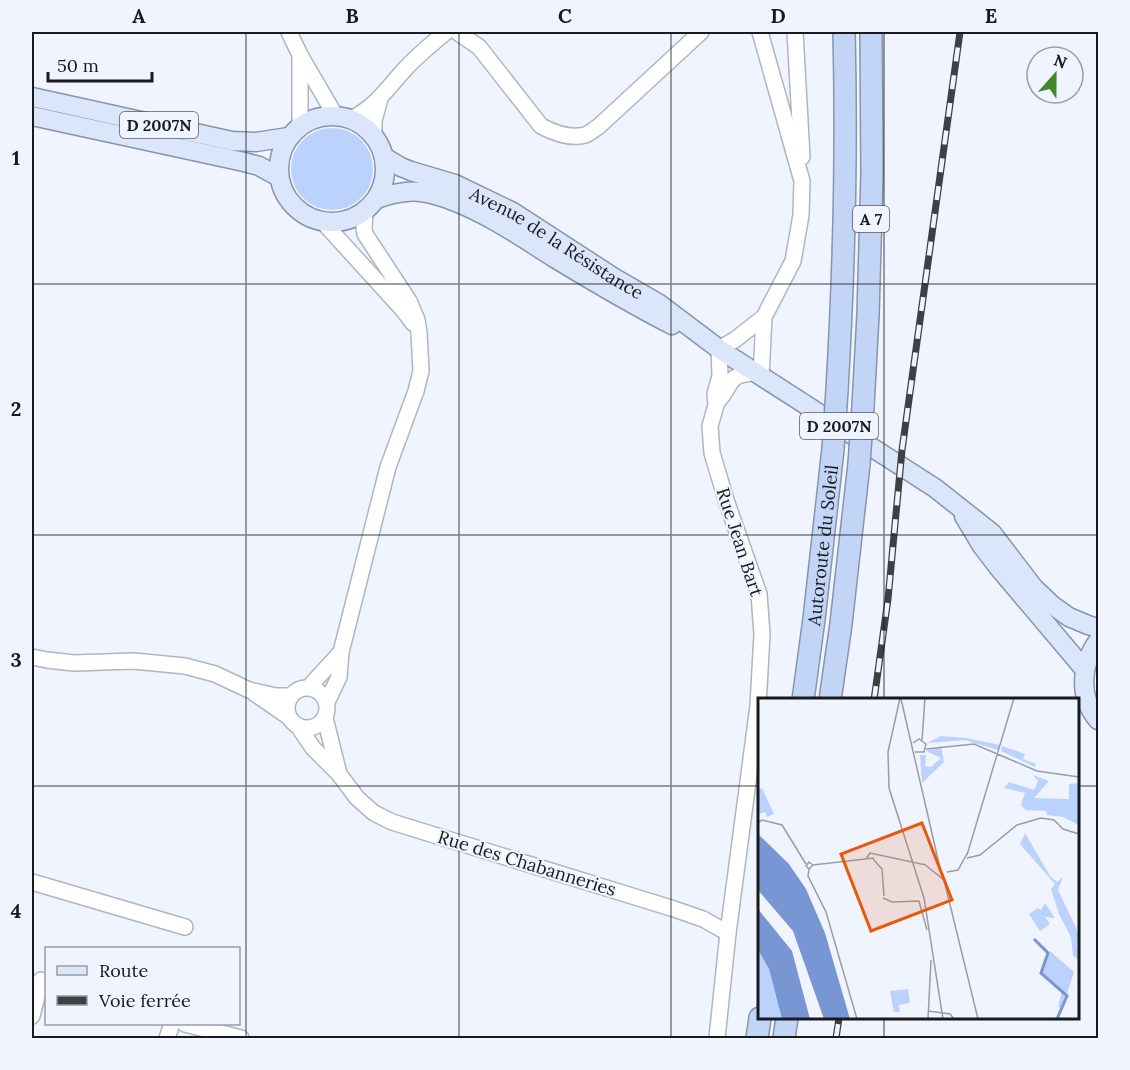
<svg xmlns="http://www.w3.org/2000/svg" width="1130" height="1070" viewBox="0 0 1130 1070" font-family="Lora,serif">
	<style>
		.green { fill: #bbd2fd }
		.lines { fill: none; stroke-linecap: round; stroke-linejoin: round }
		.minor-casing { stroke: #b1b5bf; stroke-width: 18 }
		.major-casing { stroke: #8794ab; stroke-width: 21 }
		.highway-casing { stroke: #8794ab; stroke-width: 24 }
		.minor { stroke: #fff; stroke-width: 15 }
		.major { stroke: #dbe6fa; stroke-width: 18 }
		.highway { stroke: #c3d5f7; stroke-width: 21 }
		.rail-casing { stroke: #3e4044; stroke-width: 7 }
		.rail { stroke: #eff4fe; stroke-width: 4.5; stroke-dasharray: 14; stroke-linecap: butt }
		.highway-bridge-casing { stroke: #8794ab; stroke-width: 24; stroke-linecap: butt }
		.highway-bridge { stroke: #c3d5f7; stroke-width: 21 }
		.grid { fill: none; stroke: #181a1d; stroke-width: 1.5; stroke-opacity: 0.55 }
		.labels { text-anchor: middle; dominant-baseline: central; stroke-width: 4.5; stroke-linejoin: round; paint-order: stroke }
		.shield { fill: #eff4fe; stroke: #585b60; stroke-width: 1.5 }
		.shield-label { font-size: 16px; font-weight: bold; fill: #181a1d }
		.street-label { font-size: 18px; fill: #181a1d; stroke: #eff4fe }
		.inset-river { fill: none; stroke: #7796d3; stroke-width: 3 }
		.inset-road { fill: none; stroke: #999da4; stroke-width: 1.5 }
		.view { fill: #e8590c; fill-opacity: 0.15; stroke: #e8590c; stroke-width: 3 }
		.inset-edge { fill: none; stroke: #181a1d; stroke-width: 3 }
		.neatline { fill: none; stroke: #181a1d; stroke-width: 2 }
		.grid-label { font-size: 20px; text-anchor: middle; font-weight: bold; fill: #181a1d }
	</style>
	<rect width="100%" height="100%" fill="#eff4fe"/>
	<circle class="green" cx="332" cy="169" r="41"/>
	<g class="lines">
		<g class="minor-casing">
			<g id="minor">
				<polyline points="289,32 300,55 335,115"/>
				<path d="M457,32L479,47L541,126C554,133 570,139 585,135C589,134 594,129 598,127L701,32"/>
				<polyline points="760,32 802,181 801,215 793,261 764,317 761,376"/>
				<polyline points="795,32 802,157"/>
				<polyline points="300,58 300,126"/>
				<path d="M351,119C377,106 388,87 407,67C419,54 433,43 446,32"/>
				<polyline points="374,135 374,121 380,98"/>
				<polyline points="323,222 404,311 413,323"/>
				<path d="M719,400C733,383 728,374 755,373"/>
				<polyline points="32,657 47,660 74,663 134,661 185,666 215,674 249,690 276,696 290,696"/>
				<polyline points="309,687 341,652"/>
				<circle cx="307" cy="708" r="20"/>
				<polyline points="254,693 289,717"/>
				<polyline points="327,702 339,677 341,652 388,467 416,391 421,371 419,333 417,320 409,301 365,234 364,228 365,211"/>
				<polyline points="325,718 339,774"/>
				<polyline points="298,726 313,748 339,774 357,798 374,813 392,822 671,908 703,919 728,933"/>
				<polyline points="32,882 185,927"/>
				<polyline points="32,1016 41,980"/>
				<polyline points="185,1024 241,1038"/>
				<polyline points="167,1038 172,1024"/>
				<polyline points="717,1038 728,933 758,706 762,634 759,594 727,503 712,453 710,426 716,405 715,394 720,376 719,349 736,339 764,317"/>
			</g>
		</g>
		<g class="major-casing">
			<g id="major">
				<polyline points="32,97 232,141 256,142 288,137"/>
				<circle cx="332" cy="169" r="53"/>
				<polyline points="32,116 244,162 259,166 279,177"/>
				<path id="s1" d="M384,157L401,167L411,171L455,184L513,212L613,277L658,303L719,349L935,488L992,533L1034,588L1052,605L1069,617L1088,625L1098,628"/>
				<path d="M376,199C391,194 406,190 421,192C431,193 439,196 448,199C487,213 521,237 556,259C594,282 633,305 672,325"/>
				<polyline points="964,516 982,546 998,567 1085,670"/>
				<path d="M1098,641C1081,664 1078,697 1098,720"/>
			</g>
		</g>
		<g class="highway-casing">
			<g id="highway">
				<path d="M837,390C844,271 847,151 844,32"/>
				<polyline points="863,406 868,315 872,174 871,32"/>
				<path id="s2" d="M803,700L814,619L833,449"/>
				<polyline points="830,700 841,624 859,464"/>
				<polyline points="757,1038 760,1018"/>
				<polyline points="784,1038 787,1018"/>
			</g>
		</g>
		<use href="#minor" class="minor"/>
		<use href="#major" class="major"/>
		<use href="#highway" class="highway"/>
		<g class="rail-casing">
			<g id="rail">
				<polyline points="874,700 888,599 902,450 960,32"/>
				<polyline points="836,1038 839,1018"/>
			</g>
		</g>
		<use href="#rail" class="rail"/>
		<g class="highway-bridge-casing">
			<g id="highway-bridge">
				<polyline points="833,449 837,390"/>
				<polyline points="859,464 863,406"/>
			</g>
		</g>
		<use href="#highway-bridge" class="highway-bridge"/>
	</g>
	<path class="grid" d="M246,32V1038M459,32V1038M671,32V1038M884,32V700M32,284H1098M32,535H1098M32,786H760M1078,786H1098M884,1018V1038"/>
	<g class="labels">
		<g class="shield">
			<rect x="120" y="112" width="78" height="26" rx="4.5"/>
			<rect x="853" y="206" width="36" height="26" rx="4.5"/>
			<rect x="800" y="413" width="78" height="26" rx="4.5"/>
		</g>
		<g class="shield-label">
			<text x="159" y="125">D 2007N</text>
			<text x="871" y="219">A 7</text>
			<text x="839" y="426">D 2007N</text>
		</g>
		<g class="street-label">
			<text stroke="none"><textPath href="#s1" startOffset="194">Avenue de la Résistance</textPath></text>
			<text transform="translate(740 542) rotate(72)">Rue Jean Bart</text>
			<text stroke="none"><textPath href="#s2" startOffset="156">Autoroute du Soleil</textPath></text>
			<text transform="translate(527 863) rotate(17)">Rue des Chabanneries</text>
		</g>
	</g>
	<g transform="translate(758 698)">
		<rect width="321" height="321" fill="#eff4fe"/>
		<path d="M183,38L208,40L242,47L240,52L207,42L169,45ZM183,48L186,64L164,85L162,57H168L167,68L173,69L183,60L168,53ZM244,48L267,56L265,61L278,66L277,69L243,53ZM275,77L291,83L276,100L311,101V86L321,85V127L305,119L289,117L288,113L268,112L263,107L267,95L246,90L251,84L276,92L280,83ZM4,90L16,116L9,119L7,114L0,116V92ZM267,135L292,178L299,184L305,179L300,192L321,236V262L315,258L313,239L301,216L293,191L297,186L262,146ZM287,205L297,220L287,219L292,226L282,233L271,216L280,210L283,212ZM0,253L11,271L24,321H0ZM292,253L316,274L304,311L300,309L304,293L283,275ZM150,291L152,305L141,307L142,314H136L132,293Z" fill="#bbd2fd"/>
		<path d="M0,136L31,166L48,191L67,235L92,321H66L35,233L0,192ZM0,211L34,253L52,321H24L11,271L0,252Z" fill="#7796d3"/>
		<path class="inset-river" d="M276,241L290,255L283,275L309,298L299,321"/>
		<path class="inset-road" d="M142,0L130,54L131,90L166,200L185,321M143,1L182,170M164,42L167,0M155,45L161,41L168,46L166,54H157M168,51L216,46L279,73L321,79M0,125L4,122L24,127L48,166M209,157L256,0M209,160L222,157L259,127L283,120L296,122L305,131L321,136M108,161L112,155L168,167M115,161L124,171L126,198M166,166L186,182L220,321M55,167L51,171L48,168L51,164L55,167L116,160M51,171L50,178L68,214L99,321M189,174L200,172L210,154M125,200L134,204L161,203L169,232M170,313L192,316L196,321M170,321L173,262"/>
		<path class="view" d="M164,125L194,202L113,233L83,156Z"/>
		<rect width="321" height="321" class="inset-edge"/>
	</g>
	<rect width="1130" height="1070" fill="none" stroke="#eff4fe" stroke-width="66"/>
	<rect x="45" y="947" width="195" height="78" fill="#eff4fe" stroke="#999da4" stroke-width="1.5"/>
	<rect x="57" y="966" width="30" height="9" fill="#dbe6fa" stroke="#999da4" stroke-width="1.5"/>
	<text x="99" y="977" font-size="18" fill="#181a1d">Route</text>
	<rect x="57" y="996" width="30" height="9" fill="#3e4044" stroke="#999da4" stroke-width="1.5"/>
	<text x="99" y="1007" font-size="18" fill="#181a1d">Voie ferrée</text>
	<g transform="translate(1055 75) rotate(21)"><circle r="28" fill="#eff4fe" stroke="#999da4" stroke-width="1.5"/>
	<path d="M0-4.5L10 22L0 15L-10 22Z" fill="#42882e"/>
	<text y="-9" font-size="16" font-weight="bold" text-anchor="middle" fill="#181a1d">N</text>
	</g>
	<path d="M48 72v9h104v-9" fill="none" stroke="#181a1d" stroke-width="3"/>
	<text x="57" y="72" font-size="18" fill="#181a1d" stroke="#eff4fe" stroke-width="4.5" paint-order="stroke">50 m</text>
	<rect x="33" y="33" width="1064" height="1004" class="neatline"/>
	<g class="grid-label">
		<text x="139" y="23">A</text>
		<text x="352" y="23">B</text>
		<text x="565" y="23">C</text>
		<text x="778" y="23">D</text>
		<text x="991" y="23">E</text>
		<text x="16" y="165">1</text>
		<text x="16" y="416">2</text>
		<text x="16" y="667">3</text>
		<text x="16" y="918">4</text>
	</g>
</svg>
